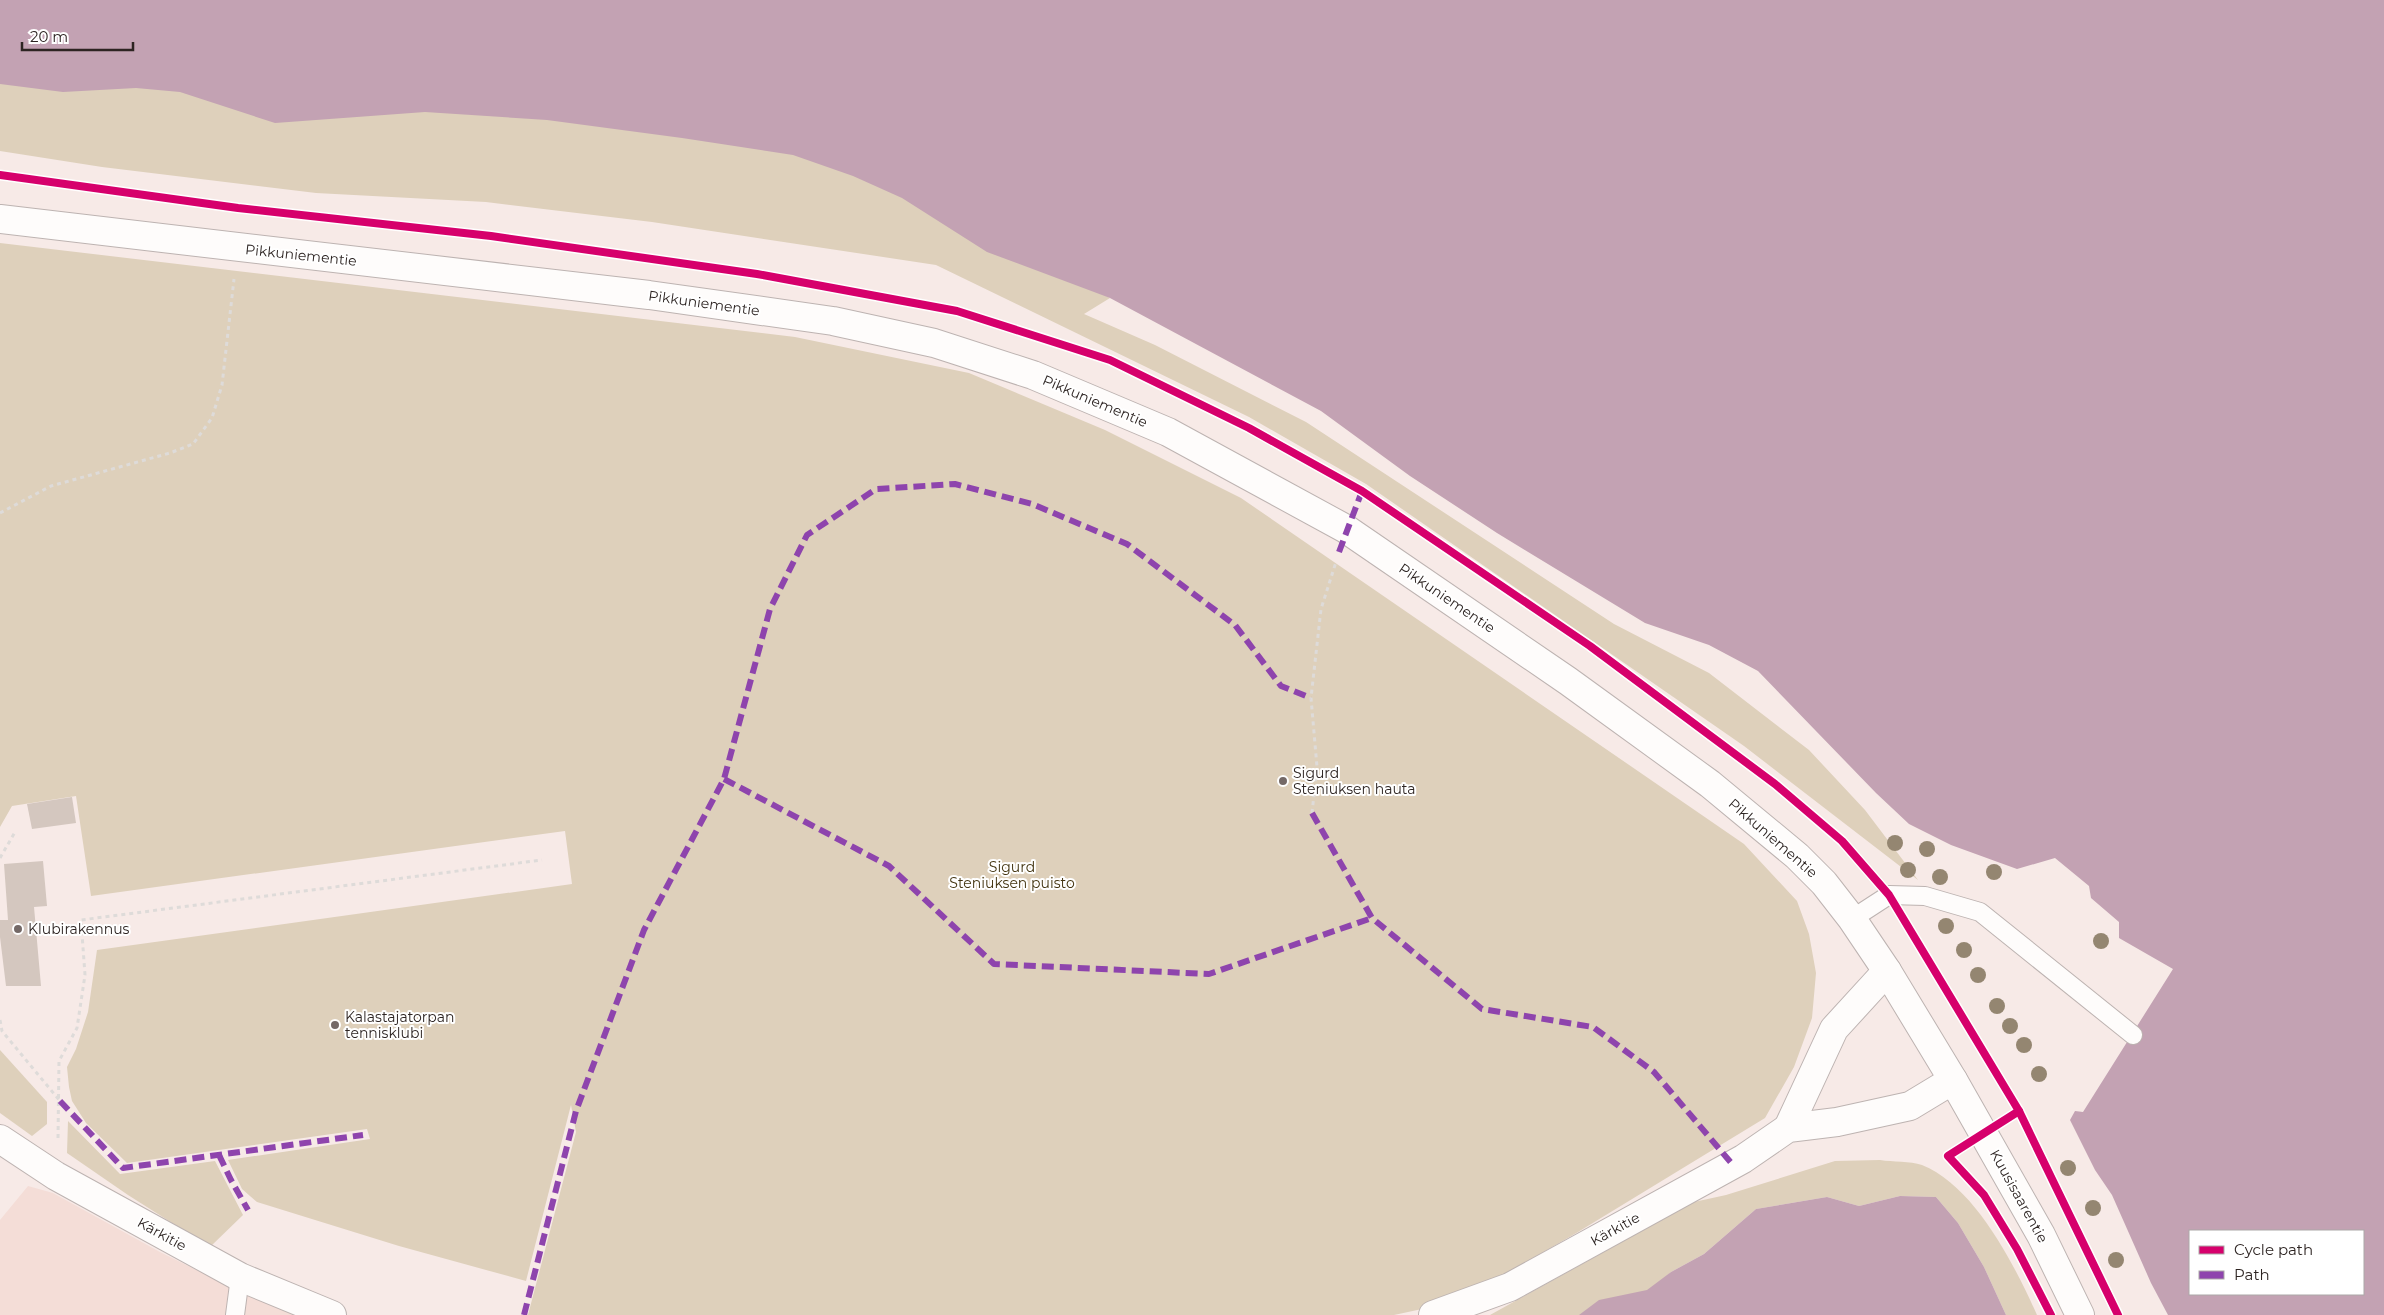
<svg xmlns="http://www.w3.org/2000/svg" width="2384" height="1315" viewBox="0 0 2384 1315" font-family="Montserrat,sans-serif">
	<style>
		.built { fill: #f4ddd7 }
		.green { fill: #ded0bb }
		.water { fill: #c3a2b3; fill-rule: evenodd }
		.building { fill: #d4c7bf }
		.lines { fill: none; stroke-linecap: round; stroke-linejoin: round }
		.lane-casing { stroke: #bdb3b1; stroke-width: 20 }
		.street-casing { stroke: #bdb3b1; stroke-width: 30 }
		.secondary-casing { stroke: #bdb3b1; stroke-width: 30 }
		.path { stroke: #dedbd9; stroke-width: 3; stroke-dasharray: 4 4; stroke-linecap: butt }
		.lane { stroke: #fefcfb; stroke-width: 18 }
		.street { stroke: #fefcfb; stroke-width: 28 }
		.secondary { stroke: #fefcfb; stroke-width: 28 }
		.quiet { stroke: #8e44ad; stroke-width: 6; stroke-dasharray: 12 6; stroke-linecap: butt }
		.cycleway-casing { stroke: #fff; stroke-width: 11 }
		.cycleway { stroke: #d6006c; stroke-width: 8 }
		.tree { fill: #948671 }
		.poi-dot { fill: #746967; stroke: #fff; stroke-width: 2 }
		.labels { text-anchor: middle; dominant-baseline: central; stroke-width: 4; stroke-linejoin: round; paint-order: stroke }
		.street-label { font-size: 14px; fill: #2d2422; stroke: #fff }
		.poi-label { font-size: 14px; fill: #2d2422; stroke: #fff; text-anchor: start }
		.park-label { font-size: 14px; fill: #433410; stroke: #fff }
	</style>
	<rect width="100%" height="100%" fill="#f7eae7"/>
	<polygon class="built" points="28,1186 53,1193 160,1252 253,1298 295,1315 0,1315 0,1220"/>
	<g class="green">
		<polygon points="596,3 1110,298 1084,314 1155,345 1306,422 1614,624 1709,673 1809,750 1865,810 1918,880 1744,746 1366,484 1249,417 936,265 652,222 486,202 316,193 102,167 0,151 0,26"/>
		<polygon points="0,243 795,337 969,373 1105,430 1241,498 1744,844 1797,901 1809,934 1816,973 1812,1018 1794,1067 1765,1118 1578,1232 1500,1277 1422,1309 1394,1315 528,1315 576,1132 571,1105 526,1281 399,1246 257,1202 242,1189 228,1160 370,1139 367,1129 127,1163 86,1123 72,1101 69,1087 67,1067 76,1049 88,1012 97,950 572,884 565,831 91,896 76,796 12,806 0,827"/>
		<polygon points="0,1050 47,1102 47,1124 32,1136 0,1113"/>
		<polygon points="68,1121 120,1174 215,1161 243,1215 210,1247 128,1195 67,1153"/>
		<path d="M1880,1160C1893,1162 1910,1161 1922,1165C1975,1186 2015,1266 2037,1315H2006L1984,1267L1958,1223L1936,1197L1900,1196L1859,1206L1827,1197L1756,1209L1704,1254L1671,1272L1623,1315H1490L1694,1202L1726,1195L1835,1161Z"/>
	</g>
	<g class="water">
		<path d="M0,0H2384V1315H2168L2151,1283L2112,1195L2095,1170L2070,1120L2075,1111L2083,1112L2173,969L2119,938V922L2091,898L2089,886L2055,858L2017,869L1951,845L1909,824L1876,793L1758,671L1709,645L1645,623L1497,533L1410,476L1321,411L1110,298L987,252L902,198L853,176L793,155L682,138L547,120L425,112L275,123L180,92L136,88L63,92L0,84ZM2190,1231H2363V1294H2190Z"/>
		<polygon points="1900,1196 1936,1197 1958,1223 1984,1267 2006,1315 1579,1315 1599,1300 1647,1290 1671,1272 1704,1254 1756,1209 1827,1197 1859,1206"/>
	</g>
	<g class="building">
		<polygon points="72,797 76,823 32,829 27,804"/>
		<polygon points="43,861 47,906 34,907 41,986 6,986 0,937 0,920 8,920 4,864"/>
	</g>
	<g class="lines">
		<g class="lane-casing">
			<g id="lane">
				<polyline points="1852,919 1889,895 1925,896 1980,912 2133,1035"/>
				<polyline points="235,1315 240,1277"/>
			</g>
		</g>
		<g class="street-casing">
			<g id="street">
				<polyline points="1788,1128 1834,1029 1887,971"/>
				<polyline points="0,1139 56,1176 240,1277 332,1315"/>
				<polyline points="1433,1315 1510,1287 1743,1159 1788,1128 1837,1122 1910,1106 1953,1080"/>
			</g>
		</g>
		<g class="secondary-casing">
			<polyline id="secondary" points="0,219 649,295 833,321 934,343 1033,375 1168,432 1346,529 1568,681 1710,784 1797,856 1824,883 1852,919 1887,971 1953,1080 2041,1235 2080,1315"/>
		</g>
		<g class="path">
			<polyline points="0,513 51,486 170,453 193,444 212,418 222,385 234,279"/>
			<polyline points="1312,813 1317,767 1311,698 1321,609 1336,562"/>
			<polyline points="0,858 15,832"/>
			<polyline points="0,1020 2,1031 60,1101"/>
			<polyline points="58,1138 59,1061 77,1028 85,975 81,920 542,860"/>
		</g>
		<use href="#lane" class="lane"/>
		<use href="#street" class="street"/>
		<use href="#secondary" class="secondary"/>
		<g class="quiet">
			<polyline points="1339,552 1362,491"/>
			<polyline points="724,779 889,866 994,964 1209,974 1372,918"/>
			<polyline points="1312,813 1372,918 1482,1009 1593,1027 1654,1072 1733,1165"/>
			<polyline points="60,1101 123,1168 363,1135"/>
			<polyline points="219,1155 231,1180 248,1210"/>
			<polyline points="524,1315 576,1111 644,930 724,779 770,609 807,535 876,489 955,484 1032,504 1127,544 1235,625 1281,686 1311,698"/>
		</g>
		<g class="cycleway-casing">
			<g id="cycleway">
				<polyline points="0,175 238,208 491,236 757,274 957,311 1110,360 1249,428 1362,491 1590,646 1775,784 1842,841 1889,895 2019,1111 2118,1315"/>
				<polyline points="2019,1111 1948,1156 1984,1195 2017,1249 2051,1315"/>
			</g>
		</g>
		<use href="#cycleway" class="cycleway"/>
	</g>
	<g class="tree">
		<circle cx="1895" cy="843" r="8"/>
		<circle cx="1927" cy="849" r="8"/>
		<circle cx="1908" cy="870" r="8"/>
		<circle cx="1994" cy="872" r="8"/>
		<circle cx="1940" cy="877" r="8"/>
		<circle cx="1946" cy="926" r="8"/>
		<circle cx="2101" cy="941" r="8"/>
		<circle cx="1964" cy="950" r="8"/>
		<circle cx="1978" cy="975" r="8"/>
		<circle cx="1997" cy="1006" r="8"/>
		<circle cx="2010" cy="1026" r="8"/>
		<circle cx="2024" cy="1045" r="8"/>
		<circle cx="2039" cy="1074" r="8"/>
		<circle cx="2068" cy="1168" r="8"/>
		<circle cx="2093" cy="1208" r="8"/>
		<circle cx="2116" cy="1260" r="8"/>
	</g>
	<g class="poi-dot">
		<circle cx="1283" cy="781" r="5"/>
		<circle cx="18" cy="929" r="5"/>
		<circle cx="335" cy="1025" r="5"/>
	</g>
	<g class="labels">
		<g class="street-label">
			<text transform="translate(301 255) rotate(6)">Pikkuniementie</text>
			<text transform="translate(704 303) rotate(8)">Pikkuniementie</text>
			<text transform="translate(1095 401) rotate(23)">Pikkuniementie</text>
			<text transform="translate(1447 598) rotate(34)">Pikkuniementie</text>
			<text transform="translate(1773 838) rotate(41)">Pikkuniementie</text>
			<text transform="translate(2019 1196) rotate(61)">Kuusisaarentie</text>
			<text transform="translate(1615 1229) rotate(-29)">Kärkitie</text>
			<text transform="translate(162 1234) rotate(29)">Kärkitie</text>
		</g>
		<g class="poi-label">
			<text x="1293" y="773">Sigurd<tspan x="1293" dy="16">Steniuksen hauta</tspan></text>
			<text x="28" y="929">Klubirakennus</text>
			<text x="345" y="1017">Kalastajatorpan<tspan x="345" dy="16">tennisklubi</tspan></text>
		</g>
		<g class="park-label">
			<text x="1012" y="867">Sigurd<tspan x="1012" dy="16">Steniuksen puisto</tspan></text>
		</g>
	</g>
	<rect x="2189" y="1230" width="175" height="65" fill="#ffffff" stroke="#aba7a7"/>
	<rect x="2199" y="1246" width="25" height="8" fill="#d6006c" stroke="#aba7a7"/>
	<text x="2234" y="1255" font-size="15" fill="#2d2422">Cycle path</text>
	<rect x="2199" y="1271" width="25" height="8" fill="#8e44ad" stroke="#aba7a7"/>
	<text x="2234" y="1280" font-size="15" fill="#2d2422">Path</text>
	<path d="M22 42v8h111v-8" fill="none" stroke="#2d2422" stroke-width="2.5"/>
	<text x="30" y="42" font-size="15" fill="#2d2422" stroke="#ffffff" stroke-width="4" paint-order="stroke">20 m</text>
</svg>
